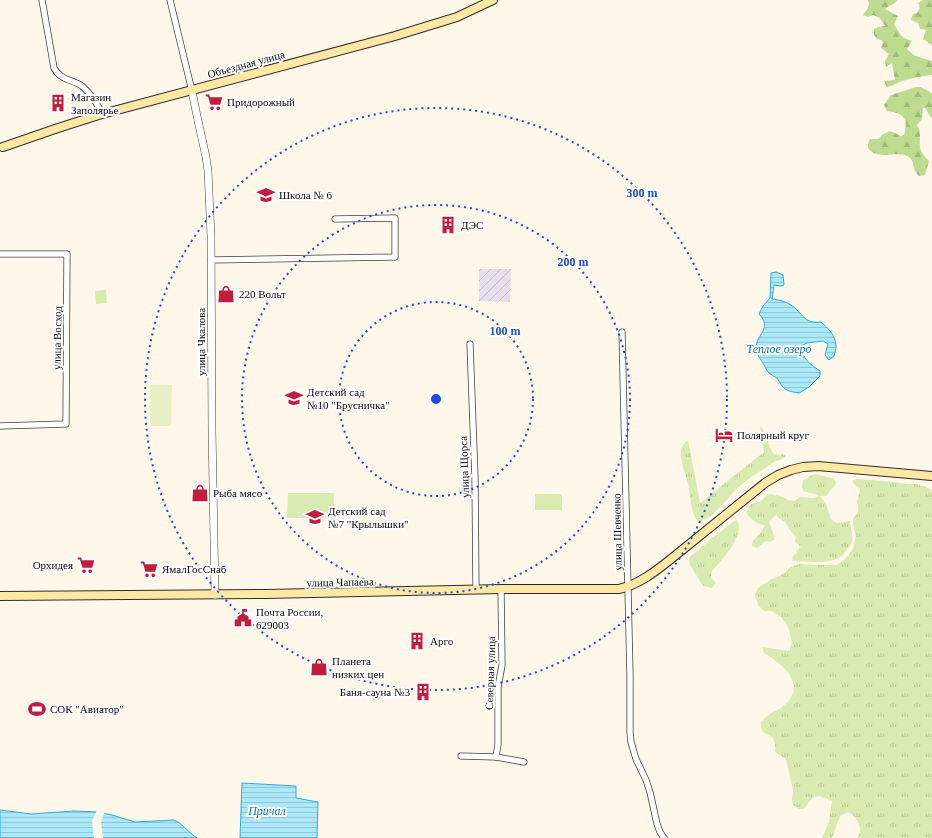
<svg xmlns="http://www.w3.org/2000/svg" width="932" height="838" viewBox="0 0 932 838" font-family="'Times New Roman',serif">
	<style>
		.industrial { fill: url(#industrial-furrows) }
		.grass { fill: url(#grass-tufts) }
		.forest { fill: url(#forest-firs) }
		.park { fill: #d8ebb1 }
		.pitch { fill: #e9f1c4 }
		.water { fill: url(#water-rules); stroke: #2eacd4 }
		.pier { fill: #fff7e9 }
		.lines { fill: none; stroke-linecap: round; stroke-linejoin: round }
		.minor-casing { stroke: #3e3e3e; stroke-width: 7 }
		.tertiary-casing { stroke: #3e3e3e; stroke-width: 8 }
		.secondary-casing { stroke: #2d2d2d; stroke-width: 10 }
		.minor { stroke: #fff; stroke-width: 5.5 }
		.tertiary { stroke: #fff; stroke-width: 7 }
		.secondary { stroke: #ffe7a4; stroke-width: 8 }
		.ring { fill: none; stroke: #1d4ed8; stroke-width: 2; stroke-dasharray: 2 4 }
		.labels { text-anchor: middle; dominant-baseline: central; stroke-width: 4; stroke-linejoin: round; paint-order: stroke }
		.street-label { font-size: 11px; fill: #0b0b0b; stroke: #fff }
		.poi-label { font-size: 11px; fill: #0b0b0b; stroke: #fff; text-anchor: start }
		.water-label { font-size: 12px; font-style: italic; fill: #0f79a2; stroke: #fff }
		.centre { fill: #1d4ed8; stroke: #fff; stroke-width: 2 }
		.ring-label { font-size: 12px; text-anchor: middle; font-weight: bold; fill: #1d4ed8; stroke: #fff; stroke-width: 4; stroke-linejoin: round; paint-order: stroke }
	</style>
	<defs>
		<pattern id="industrial-furrows" width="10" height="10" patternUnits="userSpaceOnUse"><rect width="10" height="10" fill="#e7deeb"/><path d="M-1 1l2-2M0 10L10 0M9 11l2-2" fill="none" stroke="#c5bdc8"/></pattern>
		<pattern id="grass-tufts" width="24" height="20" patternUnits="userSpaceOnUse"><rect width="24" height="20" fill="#d8ebb1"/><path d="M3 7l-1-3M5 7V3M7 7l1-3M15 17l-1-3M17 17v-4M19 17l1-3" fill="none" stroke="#b8c897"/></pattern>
		<pattern id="forest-firs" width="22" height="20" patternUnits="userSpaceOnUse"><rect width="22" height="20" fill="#bedc90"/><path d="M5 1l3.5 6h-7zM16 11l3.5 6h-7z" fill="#a2bb7b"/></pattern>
		<pattern id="water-rules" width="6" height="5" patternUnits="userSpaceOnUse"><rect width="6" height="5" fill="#abe8f9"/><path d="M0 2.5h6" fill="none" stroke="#92c6d4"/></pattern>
	</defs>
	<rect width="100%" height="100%" fill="#fff7e9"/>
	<polygon class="industrial" points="479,269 511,269 510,302 479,301"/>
	<g class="grass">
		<path d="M760,426C767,432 767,440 770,448C771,450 773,452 774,454L780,455L783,454L786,456C782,460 777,460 772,463C762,471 750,477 741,485C728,496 715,518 698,522C690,512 691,496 688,484C686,474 679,460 681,450C682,446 685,442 688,440L700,503L764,452Z"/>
		<path d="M814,474L829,477L834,479L836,482L835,485L826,496H820L826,504L831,519L836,523L850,521C850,527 853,533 852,540C852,543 850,546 848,548C837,568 811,561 792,561L793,556L797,553L796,550L801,547L795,542L796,537L790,530L785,522L779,518L776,515L769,521C770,528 775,534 774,540L770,542L766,541L757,548L752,546L753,541L762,531L765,525C756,524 752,520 746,513L751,504L760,502L767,495L771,494L783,497L788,500L794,501L801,497L814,498L819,496C816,493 808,493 803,491L802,486L803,480Z"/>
		<path d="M857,479L895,482L907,484H916L924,486L932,490V838H858C861,830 861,826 856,819C853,816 852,814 848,812L840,816L832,838H822L829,822L832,801C816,793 814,795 804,809H799L793,805L792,800L793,790L786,759L775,752V743L772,737L763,732L761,727V722C764,719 766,716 770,714C774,711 779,710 783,706C809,686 783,664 764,653L762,647L789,651L792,642L789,630L786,623L780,616L771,611H764L758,605L755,594L758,588L770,580L783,574L791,567L799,564L814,565H836L844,560L853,549L856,536L853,524V518L858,513V506L857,502L860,488L855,485L852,481Z"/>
		<path d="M737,520C746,534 722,560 712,571L711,577L716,583L712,588L703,586L690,565L689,561V558L710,540L712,537H714L734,521Z"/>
	</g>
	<g class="forest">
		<path d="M868,0H897L895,3L889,6L885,9L898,16L894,24C900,34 901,38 912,41L907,49L915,56L932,61V75C922,76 912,78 902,81C897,83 892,86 887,87L884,81L895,80L892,63L886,67L885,61L889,54L881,48L883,42L881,40L877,39L874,35V29L878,27L885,26L880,18L873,15L868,17L863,15L868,8L869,3Z"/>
		<polygon points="923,0 932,0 932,45 923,39 926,30 920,29 918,23 911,20 913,14 917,13 920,8 918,3"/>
		<path d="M916,87H921L932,93V118C929,116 928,111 925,108H923L922,119L917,125C922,132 919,139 920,147C921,153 925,157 929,161L925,175L919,176C918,175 916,173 915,171C913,166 914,161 909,157C899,149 878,162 868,148V143L870,139H879L882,135L889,131L893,132L901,136L904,135C909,118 903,113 887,111L884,105L891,95Z"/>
	</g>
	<g class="park">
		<polygon points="106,290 107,303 96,304 95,291"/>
		<polygon points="288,493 334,493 333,518 287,518"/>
		<rect x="535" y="494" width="27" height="16"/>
	</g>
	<polygon class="pitch" points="150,385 172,385 171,426 150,426"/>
	<g class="water">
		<path d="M776,272L783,275L784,285L781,286L774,285L772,299C779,300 785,301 791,305C803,313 803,324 821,322C828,328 836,336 836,346C836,349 835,353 834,356L829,360L825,355L828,344L823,341L807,343L801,346C803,360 809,363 820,371V376L809,387L799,393C795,392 790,392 787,390C782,388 780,382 777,378C774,376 771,375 769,373C766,370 766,368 764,365C761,359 756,355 756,348C756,334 773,329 759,314L763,306L770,298L771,273Z"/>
		<polygon points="242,783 296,786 296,798 318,802 317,838 240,838"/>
		<path d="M0,810L31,814L74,811L98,812L112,815L135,822L174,820C182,823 189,833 197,838H0Z"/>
	</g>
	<polygon class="pier" points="97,810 105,811 101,822 103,838 94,838 92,821"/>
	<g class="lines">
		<g class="minor-casing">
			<g id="minor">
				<path d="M42,0L54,68C61,81 72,79 82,86C90,93 98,105 102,114"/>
				<polyline points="170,0 192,91"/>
				<polyline points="0,254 67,254 66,424 0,426"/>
				<polyline points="211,260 395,257 395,218 335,219"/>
				<polyline points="622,332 630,675 630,732 631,742 636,759 646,780 650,792 657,824 660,832 664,838"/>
				<polyline points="470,344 475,478 476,590"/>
				<polyline points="461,756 496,757 524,762"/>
				<polyline points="496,757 498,744 498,687 502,665 501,589"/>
			</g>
		</g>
		<g class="tertiary-casing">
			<polyline id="tertiary" points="192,91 197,116 206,157 208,171 211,236 212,430 215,595"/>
		</g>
		<g class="secondary-casing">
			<g id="secondary">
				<polyline points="3,147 58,128 102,114 395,36 457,17 493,0"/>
				<path d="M0,596L266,594L501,589H619C638,585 656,571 671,559L765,483L778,475L791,470L803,467L818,466L932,476"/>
			</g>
		</g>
		<use href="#minor" class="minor"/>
		<use href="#tertiary" class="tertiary"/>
		<use href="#secondary" class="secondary"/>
	</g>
	<g class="ring">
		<circle cx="436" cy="399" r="97"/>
		<circle cx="436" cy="399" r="194"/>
		<circle cx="436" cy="399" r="291"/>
	</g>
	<defs>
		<g id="supermarket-bare" transform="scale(1.38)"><path d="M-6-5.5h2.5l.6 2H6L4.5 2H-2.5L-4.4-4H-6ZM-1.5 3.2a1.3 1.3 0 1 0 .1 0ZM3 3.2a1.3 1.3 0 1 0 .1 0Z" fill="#c11d3f" stroke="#fff" stroke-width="2.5" paint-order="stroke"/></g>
		<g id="building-bare" transform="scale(1.38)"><path d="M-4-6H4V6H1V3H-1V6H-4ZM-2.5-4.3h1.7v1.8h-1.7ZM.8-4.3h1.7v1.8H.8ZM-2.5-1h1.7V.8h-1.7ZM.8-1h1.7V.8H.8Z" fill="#c11d3f" stroke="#fff" stroke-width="2.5" paint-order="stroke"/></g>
		<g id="school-bare" transform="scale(1.38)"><path d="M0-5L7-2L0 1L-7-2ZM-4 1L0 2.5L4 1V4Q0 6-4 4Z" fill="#c11d3f" stroke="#fff" stroke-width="2.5" paint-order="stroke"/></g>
		<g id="shop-bare" transform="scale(1.38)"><path d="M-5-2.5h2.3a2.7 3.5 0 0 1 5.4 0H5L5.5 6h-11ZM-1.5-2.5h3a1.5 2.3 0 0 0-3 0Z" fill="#c11d3f" stroke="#fff" stroke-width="2.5" paint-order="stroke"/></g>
		<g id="hotel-bare" transform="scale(1.38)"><path d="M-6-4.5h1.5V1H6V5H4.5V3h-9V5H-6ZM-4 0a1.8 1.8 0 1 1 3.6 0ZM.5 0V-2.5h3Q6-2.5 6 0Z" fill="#c11d3f" stroke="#fff" stroke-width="2.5" paint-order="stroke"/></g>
		<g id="civic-bare" transform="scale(1.38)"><path d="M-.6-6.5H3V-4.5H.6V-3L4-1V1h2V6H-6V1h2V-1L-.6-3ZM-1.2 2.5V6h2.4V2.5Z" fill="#c11d3f" stroke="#fff" stroke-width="2.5" paint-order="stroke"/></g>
		<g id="stadium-bare" transform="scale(1.38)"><path d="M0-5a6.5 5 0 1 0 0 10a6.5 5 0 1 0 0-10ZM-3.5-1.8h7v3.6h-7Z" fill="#c11d3f" stroke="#fff" stroke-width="2.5" paint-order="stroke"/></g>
	</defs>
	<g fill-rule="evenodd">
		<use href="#supermarket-bare" x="214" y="102"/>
		<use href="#building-bare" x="58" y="103"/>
		<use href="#school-bare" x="266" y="195"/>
		<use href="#building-bare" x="448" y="225"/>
		<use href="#shop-bare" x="226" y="294"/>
		<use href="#school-bare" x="294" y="398"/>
		<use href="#hotel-bare" x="724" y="435"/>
		<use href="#shop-bare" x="200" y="493"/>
		<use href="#school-bare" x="315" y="517"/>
		<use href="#supermarket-bare" x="86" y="565"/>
		<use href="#supermarket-bare" x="149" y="569"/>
		<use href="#civic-bare" x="243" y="618"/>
		<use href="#building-bare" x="417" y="641"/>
		<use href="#shop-bare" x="319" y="667"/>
		<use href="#building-bare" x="423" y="692"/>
		<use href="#stadium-bare" x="37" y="709"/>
	</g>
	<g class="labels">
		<g class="street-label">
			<text transform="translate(246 64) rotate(-15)">Объездная улица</text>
			<text transform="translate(57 338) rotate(-89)">улица Восход</text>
			<text transform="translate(201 342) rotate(-90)">улица Чкалова</text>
			<text transform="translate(464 467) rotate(-92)">улица Щорса</text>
			<text transform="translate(617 532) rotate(-91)">улица Шевченко</text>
			<text transform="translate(340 582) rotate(-1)">улица Чапаева</text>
			<text transform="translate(490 673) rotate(-88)">Северная улица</text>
		</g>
		<g class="poi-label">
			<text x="71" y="97">Магазин<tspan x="71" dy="13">Заполярье</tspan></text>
			<text x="227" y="102">Придорожный</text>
			<text x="279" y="195">Школа № 6</text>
			<text x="461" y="225">ДЭС</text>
			<text x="239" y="294">220 Вольт</text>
			<text x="307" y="392">Детский сад<tspan x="307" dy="13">№10 "Брусничка"</tspan></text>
			<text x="737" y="435">Полярный круг</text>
			<text x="213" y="493">Рыба мясо</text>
			<text x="328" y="511">Детский сад<tspan x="328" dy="13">№7 "Крылышки"</tspan></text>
			<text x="73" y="565" text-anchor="end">Орхидея</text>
			<text x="162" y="569">ЯмалГосСнаб</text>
			<text x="256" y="612">Почта России,<tspan x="256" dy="13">629003</tspan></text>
			<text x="430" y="641">Арго</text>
			<text x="332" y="661">Планета<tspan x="332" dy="13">низких цен</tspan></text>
			<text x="410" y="692" text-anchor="end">Баня-сауна №3</text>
			<text x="50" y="709">СОК "Авиатор"</text>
		</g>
		<g class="water-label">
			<text x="779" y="349">Теплое озеро</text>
			<text x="267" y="811">Причал</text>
		</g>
	</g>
	<circle cx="436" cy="399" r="6" class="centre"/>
	<g class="ring-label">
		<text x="642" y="197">300 m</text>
		<text x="573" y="266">200 m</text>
		<text x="505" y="335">100 m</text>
	</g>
</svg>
